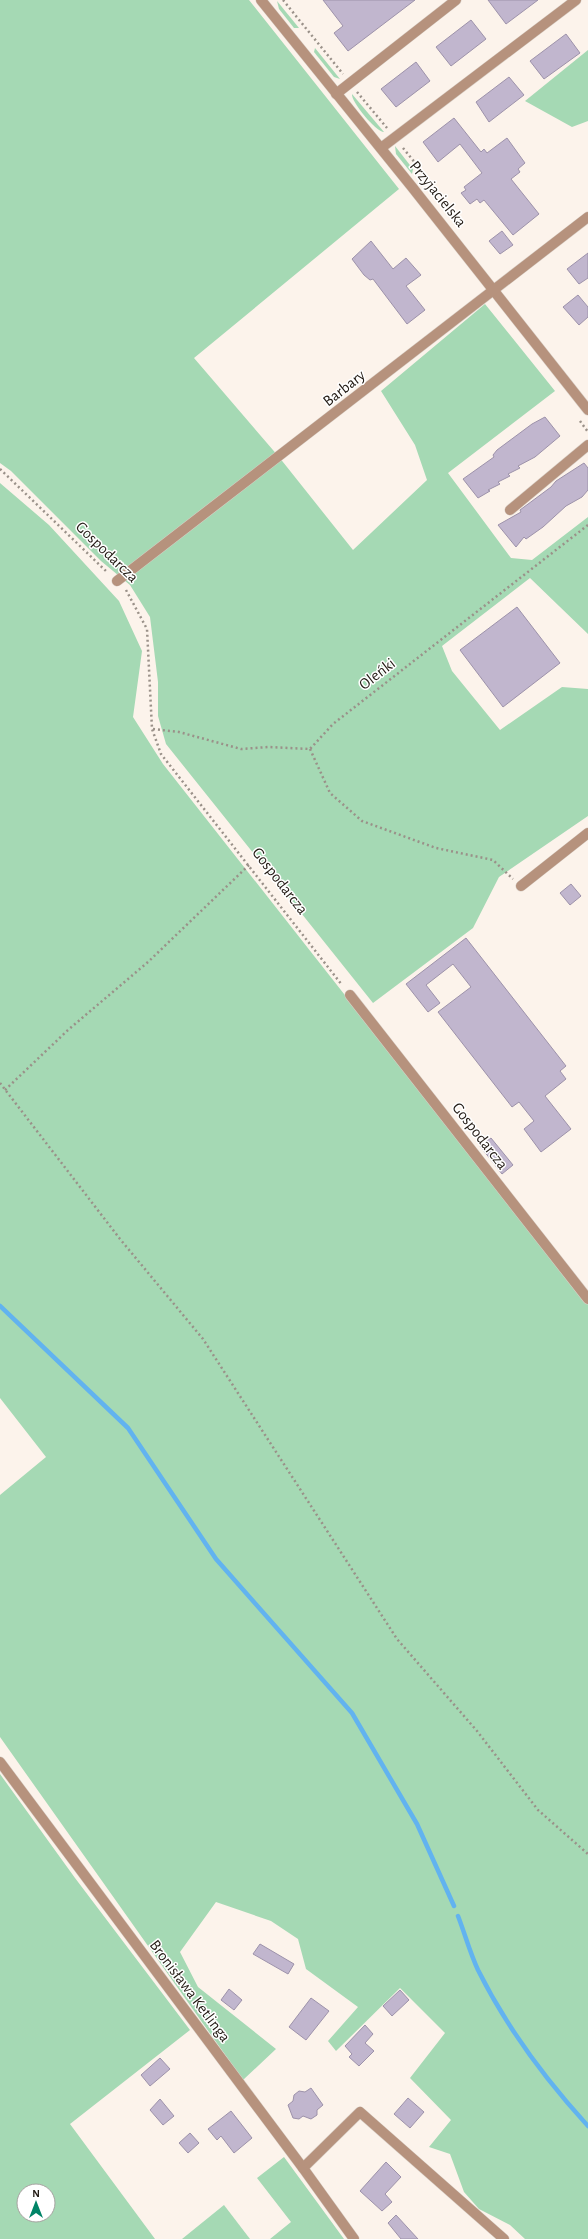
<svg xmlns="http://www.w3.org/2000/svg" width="588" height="2239" viewBox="0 0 588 2239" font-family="'Alegreya Sans',sans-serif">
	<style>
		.green { fill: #a5d9b4; fill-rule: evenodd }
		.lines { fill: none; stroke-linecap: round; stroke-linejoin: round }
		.stream { stroke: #62b3ef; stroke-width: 4.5 }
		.building { fill: #c1b6ce; stroke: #9d92aa }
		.minor-casing { stroke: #d9d0c8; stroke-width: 11 }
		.path { stroke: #9a9189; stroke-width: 2.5; stroke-dasharray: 2 3; stroke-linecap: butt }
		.minor { stroke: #b6927d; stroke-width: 10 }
		.labels { text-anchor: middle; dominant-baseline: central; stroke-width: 3; stroke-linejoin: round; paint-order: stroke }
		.street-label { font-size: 16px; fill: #221a13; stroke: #fff }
	</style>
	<rect width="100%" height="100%" fill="#fcf3eb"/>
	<g class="green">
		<polygon points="0,0 249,0 399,189 194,358 279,457 353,550 427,480 415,445 381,391 485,304 555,391 448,473 511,558 532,560 588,517 588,634 530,578 442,646 452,671 500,730 562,687 588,689 588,816 499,877 473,928 373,1003 166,744 158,716 158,682 150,617 130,585 101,561 11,471 0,463"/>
		<polygon points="277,1 299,28 294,28 279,9"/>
		<polygon points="315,48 340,79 334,77 314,52"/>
		<polygon points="588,50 588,121 572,127 525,101"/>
		<path d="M352,94L384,132C376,132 351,102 352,94Z"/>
		<polygon points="395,146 413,169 412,174 396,154"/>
		<polygon points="0,483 49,525 119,601 142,651 133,717 163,764 588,1304 588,2239 525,2239 510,2225 479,2209 464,2192 450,2154 429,2147 451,2120 410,2078 445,2033 400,1988 336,2051 328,2041 358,2007 306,1969 298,1939 271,1921 216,1902 180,1952 198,1987 276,2049 243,2080 0,1737 0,1495 46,1457 0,1398"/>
		<path d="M0,1774L75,1878L190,2030L70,2124L155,2239H0ZM24,2191H48V2215H24Z"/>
		<polygon points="284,2157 344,2239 270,2239 291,2222 257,2178"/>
		<polygon points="224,2205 250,2239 182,2239"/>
	</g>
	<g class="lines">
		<g class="stream">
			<polyline points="0,1306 128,1428 216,1559 352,1713 417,1824 454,1906"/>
			<path d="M458,1916C465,1934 470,1953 478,1970C507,2028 545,2079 588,2126"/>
		</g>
	</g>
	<g class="building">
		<polygon points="323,0 415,0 348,51 334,33 343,26"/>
		<polygon points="488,0 538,0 506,24"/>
		<polygon points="471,20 486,39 451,66 436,47"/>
		<polygon points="566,34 580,53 544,79 530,61"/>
		<polygon points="416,62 430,81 396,107 381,89"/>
		<polygon points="509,77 524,95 489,122 476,102"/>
		<polygon points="454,118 481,152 484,149 487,153 507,138 525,163 518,169 520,172 511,179 539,214 513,235 484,200 480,203 477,199 470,204 461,193 466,190 464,187 482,173 460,144 438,162 423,142"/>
		<polygon points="502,231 513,245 500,254 489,241"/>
		<polygon points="371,241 393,269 406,258 421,275 406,286 425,310 407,324 373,279 370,280 364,275 352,259"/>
		<polygon points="588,253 588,278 579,284 567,269"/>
		<polygon points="578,295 588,307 588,317 579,325 563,307"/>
		<polygon points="545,417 560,436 535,457 518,466 520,468 508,474 510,476 498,482 500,484 488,490 490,491 478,498 463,479 494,457 493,455 497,450 532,424"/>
		<polygon points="584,463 588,468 588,490 582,497 566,506 543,527 526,539 524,537 516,547 498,525 521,512 520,510 551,487 556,481"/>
		<polygon points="517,607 560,663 503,707 460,650"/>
		<polygon points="571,884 581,896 570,905 560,893"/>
		<polygon points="466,938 566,1066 560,1071 566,1079 545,1096 571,1129 541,1152 524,1129 534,1121 519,1102 512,1107 438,1012 471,987 453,964 426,985 440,1003 428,1012 406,984"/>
		<polygon points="491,1138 513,1165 502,1174 480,1146"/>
		<polygon points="260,1944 294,1964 288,1974 253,1954"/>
		<polygon points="229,1989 242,2000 234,2010 221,2000"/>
		<polygon points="400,1990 409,2000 392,2016 383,2006"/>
		<polygon points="311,1998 329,2011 306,2040 289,2027"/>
		<polygon points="365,2025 373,2034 365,2043 374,2051 359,2066 349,2057 352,2054 345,2046"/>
		<polygon points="160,2058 170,2069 150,2086 141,2075"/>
		<polygon points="311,2088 323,2105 317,2110 317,2115 311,2119 303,2116 299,2119 293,2118 288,2105 293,2101 294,2095 299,2091 305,2092"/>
		<polygon points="408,2098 424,2112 410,2128 394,2114"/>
		<polygon points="160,2099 174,2116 163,2125 150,2110"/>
		<polygon points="231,2111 252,2138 234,2153 221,2136 217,2140 208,2129"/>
		<polygon points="190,2133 199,2143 188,2153 179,2143"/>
		<polygon points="386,2162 401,2177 385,2194 392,2202 382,2211 360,2191"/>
		<polygon points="396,2215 418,2239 401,2239 388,2223"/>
	</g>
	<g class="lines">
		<g class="minor-casing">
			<g id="minor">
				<polyline points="261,0 412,187 588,410"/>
				<polyline points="336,94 456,0"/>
				<polyline points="381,148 576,0"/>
				<polyline points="510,510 588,445"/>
				<polyline points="117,581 588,217"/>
				<polyline points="521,886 588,833"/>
				<polyline points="350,995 588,1299"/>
				<polyline points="0,1762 303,2168 354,2239"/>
				<polyline points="303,2168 360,2112 504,2239"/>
			</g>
		</g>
		<g class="path">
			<polyline points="283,0 343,74"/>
			<polyline points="357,92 387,128"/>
			<polyline points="403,148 421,170 416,174"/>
			<polyline points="580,421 588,432"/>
			<polyline points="0,469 108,573"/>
			<polyline points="126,590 147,629 152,729 161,754 342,985"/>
			<polyline points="153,729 179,732 241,749 269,747 310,749 333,724 588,525"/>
			<polyline points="310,749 330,793 362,821 436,848 493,860 513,879"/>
			<polyline points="0,1083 120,1239 203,1339 397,1639 477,1731 538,1810 588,1854"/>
			<polyline points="5,1090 68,1030 148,962 249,865"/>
		</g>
		<use href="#minor" class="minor"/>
	</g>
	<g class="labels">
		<g class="street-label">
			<text transform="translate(438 194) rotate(51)">Przyjacielska</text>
			<text transform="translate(344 388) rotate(-38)">Barbary</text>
			<text transform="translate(107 552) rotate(44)">Gospodarcza</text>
			<text transform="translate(377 674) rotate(-38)">Oleńki</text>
			<text transform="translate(280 881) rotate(52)">Gospodarcza</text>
			<text transform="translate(480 1136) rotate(52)">Gospodarcza</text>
			<text transform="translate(190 1991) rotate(53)">Bronisława Ketlinga</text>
		</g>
	</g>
	<g transform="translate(36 2203)"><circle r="19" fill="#ffffff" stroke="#a7a3a1"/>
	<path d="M0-3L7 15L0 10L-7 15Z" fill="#008467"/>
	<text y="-6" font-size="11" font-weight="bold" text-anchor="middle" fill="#221a13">N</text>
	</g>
</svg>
